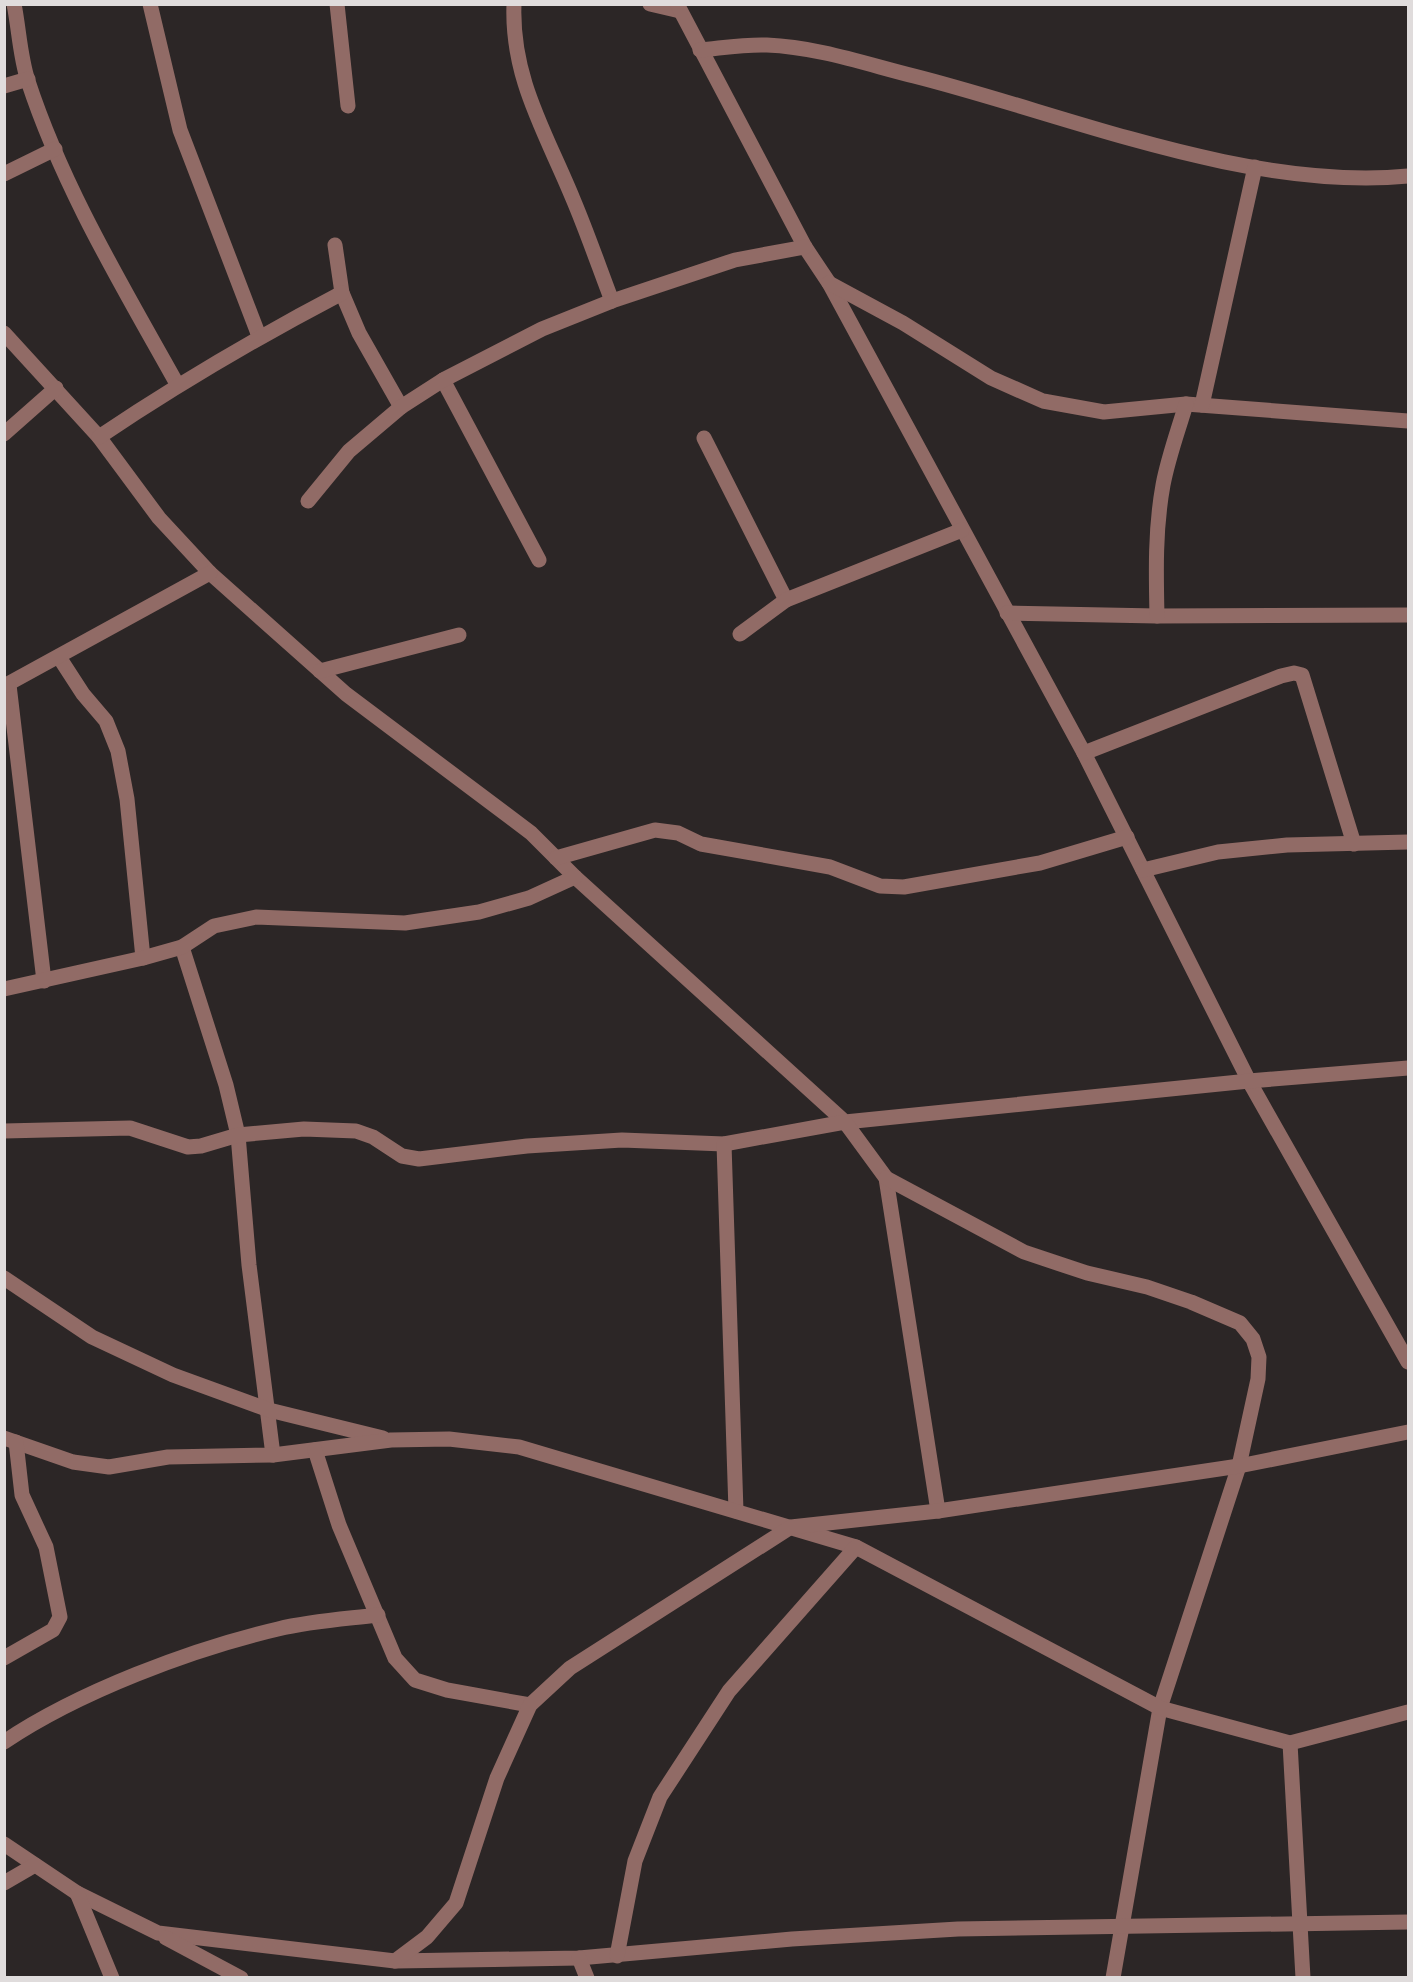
<svg xmlns="http://www.w3.org/2000/svg" width="1413" height="1982" viewBox="0 0 1413 1982" font-family="'Varela Round',sans-serif">
	<style>
		.lines { fill: none; stroke-linecap: round; stroke-linejoin: round }
		.minor { stroke: #916b66; stroke-width: 15 }
	</style>
	<rect width="100%" height="100%" fill="#2c2626"/>
	<g class="lines">
		<g class="minor">
			<path d="M14,4C19,29 20,57 28,81C63,188 123,287 177,384"/>
			<polyline points="150,4 180,130 259,336"/>
			<polyline points="337,4 348,106"/>
			<path d="M514,4C511,78 546,133 573,199C587,232 599,267 612,301"/>
			<polyline points="650,4 680,11"/>
			<polyline points="677,4 805,247 829,283 1084,753 1249,1081 1408,1362"/>
			<path d="M700,50C722,48 745,44 767,45C817,47 866,64 914,76C1068,115 1247,191 1408,176"/>
			<polyline points="4,86 28,79"/>
			<polyline points="4,174 55,149"/>
			<polyline points="335,245 342,293 359,333 401,407"/>
			<polyline points="829,283 903,323 991,378 1043,401 1104,412 1186,404 1408,421"/>
			<polyline points="4,333 99,437 159,518 210,573 346,694 531,833 575,877 845,1122 1249,1081 1408,1068"/>
			<polyline points="443,380 539,560"/>
			<polyline points="1202,405 1255,167"/>
			<polyline points="4,434 56,388"/>
			<path d="M99,437C178,384 258,337 342,293"/>
			<polyline points="704,438 786,600"/>
			<polyline points="308,501 349,451 401,407 443,380 542,329 612,301 735,260 805,247"/>
			<polyline points="1007,613 1157,616 1408,615"/>
			<path d="M1157,616C1156,572 1155,529 1163,485C1168,458 1178,431 1186,404"/>
			<polyline points="740,634 786,600 962,530"/>
			<polyline points="59,657 83,694 106,721 118,751 127,799 143,958"/>
			<polyline points="320,671 459,635"/>
			<polyline points="9,685 44,981"/>
			<polyline points="4,686 210,573"/>
			<polyline points="1084,753 1281,676 1294,673 1302,675 1354,844"/>
			<polyline points="556,858 655,830 678,833 701,844 830,867 880,886 904,887 1040,863 1127,837"/>
			<polyline points="1143,870 1218,852 1287,845 1408,842"/>
			<polyline points="182,947 226,1085 238,1135 249,1265 273,1455"/>
			<polyline points="4,989 143,958 182,947 214,926 256,917 405,923 479,912 529,898 575,877"/>
			<polyline points="4,1131 130,1128 188,1147 201,1146 238,1135 304,1129 356,1131 373,1137 402,1156 419,1159 527,1146 622,1140 724,1144 845,1122 886,1178 938,1511"/>
			<polyline points="724,1144 736,1511"/>
			<polyline points="886,1178 1024,1252 1087,1273 1147,1287 1191,1302 1240,1323 1253,1339 1259,1357 1258,1379 1239,1466 1160,1708 1113,1978"/>
			<polyline points="4,1278 92,1337 173,1375 269,1410 383,1438"/>
			<polyline points="4,1438 73,1462 109,1467 168,1457 273,1455 391,1440 449,1439 519,1447 856,1547 1160,1708 1290,1743 1408,1712"/>
			<polyline points="315,1450 339,1525 395,1658 415,1680 447,1690 530,1705"/>
			<polyline points="4,1658 53,1630 60,1617 46,1547 22,1495 16,1442"/>
			<path d="M4,1742C78,1692 192,1649 278,1629C311,1621 345,1619 378,1615"/>
			<polyline points="1290,1743 1303,1978"/>
			<polyline points="4,1844 77,1893 158,1933 395,1961 579,1958 792,1939 958,1929 1408,1922"/>
			<polyline points="4,1883 35,1865"/>
			<polyline points="77,1893 112,1978"/>
			<polyline points="166,1938 241,1978"/>
			<polyline points="617,1956 635,1861 660,1797 729,1691 856,1547"/>
			<polyline points="579,1958 587,1978"/>
			<polyline points="395,1961 427,1937 456,1903 497,1778 530,1705 570,1668 791,1527 938,1511 1239,1466 1408,1432"/>
		</g>
	</g>
	<rect width="1413" height="1982" fill="none" stroke="#e0dcdc" stroke-width="12"/>
</svg>
